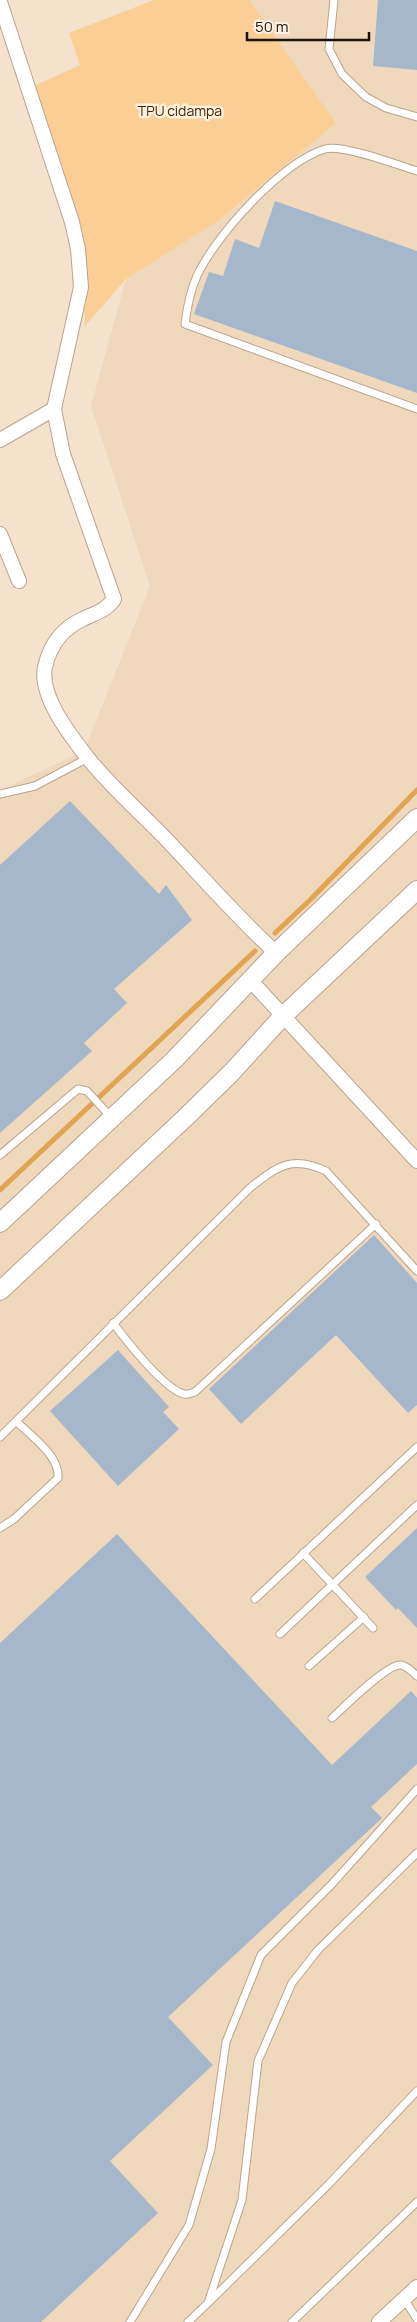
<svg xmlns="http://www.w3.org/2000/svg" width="417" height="2322" viewBox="0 0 417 2322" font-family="Manrope,sans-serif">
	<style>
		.built { fill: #efd8bc }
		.green { fill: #fbce96 }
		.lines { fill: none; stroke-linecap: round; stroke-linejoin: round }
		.stream { stroke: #e1a451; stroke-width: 5 }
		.building { fill: #a6b7cb }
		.service-casing { stroke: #b7a591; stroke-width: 9 }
		.minor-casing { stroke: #b7a591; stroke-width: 16 }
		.tertiary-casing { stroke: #b7a591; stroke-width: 20 }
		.service { stroke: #fff; stroke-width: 7 }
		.minor { stroke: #fff; stroke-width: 14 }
		.tertiary { stroke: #fff; stroke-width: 18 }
		.labels { text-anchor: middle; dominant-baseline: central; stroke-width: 5; stroke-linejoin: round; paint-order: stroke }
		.park-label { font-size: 14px; fill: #3d2500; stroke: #fff0df }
	</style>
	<rect width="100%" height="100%" fill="#f4e2cd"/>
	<polygon class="built" points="249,0 417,0 417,2322 0,2322 0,790 84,751 150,586 91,406 126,279 218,221 336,123"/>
	<polygon class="green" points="154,0 249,0 336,123 218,221 126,279 85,326 83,249 34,86 80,65 69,33"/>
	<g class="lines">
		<g class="stream">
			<polyline points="275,933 310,900 417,790"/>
			<polyline points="0,1190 255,951"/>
		</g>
	</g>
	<g class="building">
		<polygon points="378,0 417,0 417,70 373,66"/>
		<polygon points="275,201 417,251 417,393 194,314 209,272 223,276 235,239 259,248"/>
		<polygon points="70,801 159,894 166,885 192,920 114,989 127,1003 84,1043 92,1051 0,1133 0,865"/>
		<polygon points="374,1235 417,1283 417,1405 408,1413 336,1335 241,1424 209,1389"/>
		<polygon points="118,1350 169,1407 163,1412 179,1429 118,1486 50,1411"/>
		<polygon points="417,1528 417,1628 398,1608 396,1610 365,1577"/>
		<polygon points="117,1534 332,1765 411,1691 417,1698 417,1764 371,1807 382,1818 168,2017 213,2065 110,2161 158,2213 41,2322 0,2322 0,1643"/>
	</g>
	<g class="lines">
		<g class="service-casing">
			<g id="service">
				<polyline points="334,0 329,49 342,74 366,97 386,108 417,117"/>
				<path d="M417,171C398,165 342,144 325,149C282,162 215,236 197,276C190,291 187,308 185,324L417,409"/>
				<polyline points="0,794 35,786 88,758"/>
				<polyline points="0,1155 78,1089 87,1091 111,1117"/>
				<path d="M113,1323C126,1340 164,1389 184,1394C188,1395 191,1393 195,1392L376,1224"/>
				<path d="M0,1437L251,1187C278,1166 292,1155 326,1171L417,1271"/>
				<path d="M0,1528L14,1519L58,1478C60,1456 32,1437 17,1422"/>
				<polyline points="303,1553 373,1628"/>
				<polyline points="255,1599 417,1447"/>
				<polyline points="280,1634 417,1505"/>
				<polyline points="309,1666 364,1617"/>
				<path d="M332,1718C343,1708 388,1663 401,1665C407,1666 413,1672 417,1676"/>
				<polyline points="404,2299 417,2319"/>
				<polyline points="210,2301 328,2185 417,2091"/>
				<polyline points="130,2322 189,2225 211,2149 226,2042 261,1955 332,1884 417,1789"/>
				<polyline points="188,2322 208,2303 242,2200 258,2061 292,1983 318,1950 417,1853"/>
				<polyline points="292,2322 417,2202"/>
			</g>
		</g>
		<g class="minor-casing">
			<g id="minor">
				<path d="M0,2L72,222L78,249L81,287L54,409L63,454L114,599C106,611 95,613 83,619C63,628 50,645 45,667C39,696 70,735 87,757C110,786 140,812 166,839C202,877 237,917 276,953"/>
				<polyline points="0,440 54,409"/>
				<polyline points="0,534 19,581"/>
				<polyline points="251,981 417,1161"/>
				<polyline points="379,2322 417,2287"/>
			</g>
		</g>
		<g class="tertiary-casing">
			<g id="tertiary">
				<polyline points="0,1223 175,1059 276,953 417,818"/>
				<polyline points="0,1291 185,1118 232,1072 282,1017 417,890"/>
			</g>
		</g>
		<use href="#service" class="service"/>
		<use href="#minor" class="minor"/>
		<use href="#tertiary" class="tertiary"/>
	</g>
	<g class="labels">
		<g class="park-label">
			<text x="180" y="110">TPU cidampa</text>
		</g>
	</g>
	<path d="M247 32v8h122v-8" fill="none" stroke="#19130b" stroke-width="2.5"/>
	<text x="255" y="32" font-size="15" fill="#19130b" stroke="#fff0df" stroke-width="4" paint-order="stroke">50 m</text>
</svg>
